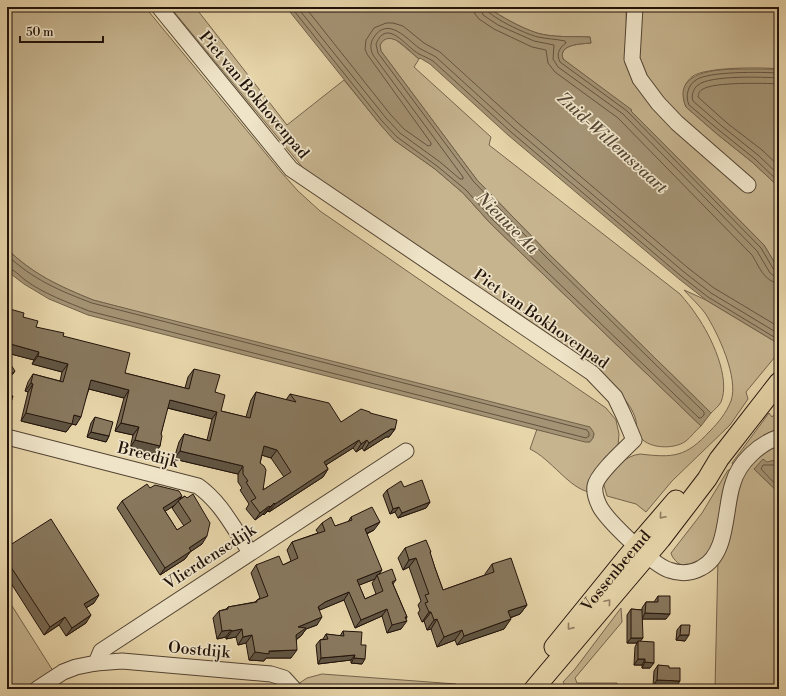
<svg xmlns="http://www.w3.org/2000/svg" width="786" height="696" viewBox="0 0 786 696" font-family="'Libre Bodoni',serif">
	<style>
		.green { fill: #c6b48f; stroke: #74644d }
		.water { fill: #a49374; stroke: #70604a }
		.lines { fill: none; stroke-linecap: round; stroke-linejoin: round }
		.shore { stroke: #635340; stroke-width: 1 }
		.minor-casing { stroke: #534433; stroke-width: 17 }
		.major-casing { stroke: #22130b; stroke-width: 21 }
		.minor { stroke: #efe4c8; stroke-width: 15 }
		.major { stroke: #e7d5aa; stroke-width: 19 }
		.wall { fill: #756751; stroke: #22130b; fill-rule: evenodd }
		.shaded-wall { fill: #5f5442; stroke: #22130b }
		.building { fill: #88785e; stroke: #22130b; fill-rule: evenodd }
		.oneway { stroke: #8e7e62 }
		.labels { text-anchor: middle; dominant-baseline: central; stroke-width: 3.5; stroke-linejoin: round; paint-order: stroke }
		.street-label { font-size: 16px; fill: #22130b; stroke: #efe4c8 }
		.water-label { font-size: 17px; font-style: italic; fill: #564635; stroke: #efe4c8 }
	</style>
	<rect width="100%" height="100%" fill="#e7d5aa"/>
	<filter id="stains"><feTurbulence type="fractalNoise" baseFrequency=".005" numOctaves="4"/><feColorMatrix values="0 0 0 0 .2 0 0 0 0 .09 0 0 0 0 .02 0 0 0 .5 -.17"/></filter>
	<radialGradient id="worn" r=".72"><stop offset=".6" stop-color="#630" stop-opacity="0"/><stop offset="1" stop-color="#630" stop-opacity=".3"/></radialGradient>
	<g class="green">
		<path d="M7,7H145L281,172L298,191L320,211L606,408L616,420L619,434L618,446L589,492C569,488 551,459 530,449L537,429L589,442L593,438L594,434L93,300C59,286 34,275 7,249Z"/>
		<path d="M170,7H195L287,125L344,80L379,123L394,140L435,169L463,193L490,223L701,426C696,430 691,437 686,441C674,450 646,449 639,435C636,430 637,422 635,417C631,406 623,397 616,389L313,180Z"/>
		<path d="M487,7H626L627,62L642,94L658,113L737,180L748,193L756,185L708,140L664,102L649,85L644,75L639,56L640,19L645,7H779V69C762,67 706,67 693,76C683,83 681,96 686,107L717,134L752,162L779,187V270L764,245L631,111V110L563,59C558,44 581,44 591,43L590,37C573,36 554,38 537,33C519,27 502,17 487,7Z"/>
		<path d="M387,38L395,39L419,59L414,67L491,137L489,145L680,294C686,301 692,308 697,316C711,336 731,378 721,402C719,406 714,410 711,413L547,252L477,180L381,51L380,45L383,40Z"/>
		<path d="M684,290L706,300L779,344V352L746,392L748,399L730,425L672,481L646,512L636,504L607,496L603,482C613,471 623,456 640,454C674,458 686,457 710,431C719,422 726,413 731,401C739,378 718,333 705,313C699,305 691,298 684,290Z"/>
		<polygon points="779,409 779,431 733,465 732,463 769,413 772,417"/>
		<polygon points="779,443 779,464 775,460 754,469 779,493 779,689 715,689 718,557 739,483 754,459"/>
		<path d="M728,470H730L731,472C726,492 718,547 703,560C698,564 690,567 683,566C678,564 672,558 671,553L702,513Z"/>
		<polygon points="7,598 55,674 31,689 7,689"/>
		<polygon points="621,608 622,622 575,678 577,683 617,683 616,689 570,689 566,687 563,682 575,669"/>
		<polygon points="322,674 456,684 457,689 393,689 360,687 351,689 302,689 298,684 307,678"/>
	</g>
	<g class="water">
		<path d="M286,7H487C502,17 519,27 537,33C554,38 573,36 590,37L591,43C581,44 558,44 563,59L632,110L631,111L764,245L779,270V344L706,300L679,279L508,135L430,64L420,58L419,59C409,51 390,27 380,45L381,51L477,180L547,252L711,413L701,426L490,223L463,193L435,169L394,140L379,123Z"/>
		<path d="M751,69H779V187L752,162L717,134L686,107C669,67 728,69 751,69Z"/>
		<path d="M7,249C34,275 59,286 93,300L590,427L594,433L593,438L590,442H585L88,315L49,299L24,284L7,271Z"/>
		<polygon points="763,459 767,462 775,460 779,464 779,493 754,469"/>
	</g>
	<g class="lines">
		<g class="shore">
			<path d="M291,7L382,121L397,137L437,166L466,190L493,220L699,418H701L704,415V412L544,255L474,182L378,53L376,44C387,17 406,47 419,54C423,56 428,58 433,61L511,132L681,276L708,297L779,340"/>
			<path d="M297,7L386,118L400,133L440,162L460,179H463V177L373,55C370,49 370,43 374,37C388,16 407,39 419,48C424,51 431,54 436,57L514,128L684,272L711,293L779,334"/>
			<polyline points="305,7 390,114 404,129 428,146 431,145 431,143 367,54 365,49 366,40 374,28 386,23 393,23 403,26 424,43 440,52 518,123 688,268 714,288 779,327"/>
			<path d="M474,7L475,14L479,19L494,29L532,47L546,50L548,63L555,72L618,118L752,255C759,266 764,282 779,283"/>
			<polyline points="480,7 483,15 498,25 534,41 554,45 553,59 558,67 623,114 757,251 770,273 774,276 779,277"/>
			<path d="M485,7C486,16 528,35 538,37C547,39 556,39 565,41L566,43C559,48 556,54 560,62L627,111L761,248L774,270L779,272"/>
			<path d="M779,73C762,72 708,71 696,80C688,85 685,96 689,105L720,131L755,159L779,182"/>
			<path d="M779,78C763,77 710,75 698,85C693,89 691,96 693,101L723,127L758,155L779,175"/>
			<path d="M779,84C764,83 714,82 703,89C699,91 699,93 698,97L727,123L762,150L779,166"/>
			<path d="M7,255C32,279 60,291 92,303L587,430L589,433V436L586,438L89,311C67,302 44,294 25,280C20,276 14,269 7,268"/>
			<polyline points="779,466 774,465 763,465 761,469 779,488"/>
		</g>
		<g class="minor-casing">
			<g id="minor">
				<path d="M159,7L291,169L592,373L615,397L624,416L634,440C624,450 597,474 595,486C594,492 597,501 600,507C608,521 653,565 669,570C680,574 690,574 701,568C729,554 724,508 733,483C739,462 759,444 779,437"/>
				<polyline points="635,7 632,59 640,79 658,103 677,123 748,185"/>
				<path d="M7,437L198,486C221,502 234,529 250,552"/>
				<polyline points="96,663 122,661 271,674 284,678 294,689"/>
				<polyline points="37,689 63,672 76,667 96,663 101,651 406,451"/>
			</g>
		</g>
		<g class="major-casing">
			<g id="major">
				<path id="s1" d="M554,647L627,557L676,500"/>
				<polyline points="534,689 661,539 707,479 719,459 779,382"/>
			</g>
		</g>
		<use href="#minor" class="minor"/>
		<use href="#major" class="major"/>
	</g>
	<g class="wall">
		<path d="M10,309L23,317L36,327L63,336L125,373L185,388L188,377L194,369L215,392L221,411L246,417L251,400L256,392L286,400L290,394L341,422L370,413L395,429L389,437H386L364,451L362,448L356,452L353,448L326,465L328,469L323,477L269,512L268,511L264,515L263,514L255,520L246,509L249,504L240,490L242,488L238,482V474L174,459L179,442L184,434L207,440L212,419L167,408L161,434L160,446L154,454L130,448L133,435L115,431L124,398L89,389L76,425L72,424L66,432L21,421L28,392L25,391L28,382L33,374L60,381L62,372L32,364L34,360L7,353V313ZM262,455L271,458L284,477L263,490L260,463Z"/>
		<polygon points="95,417 109,436 106,442 87,437 91,423"/>
		<polygon points="404,487 430,502 426,508 398,518 395,512 390,514 383,495 387,490"/>
		<path d="M150,488L182,496L180,499L185,496L202,544L190,552L185,559L160,575L117,508L122,501ZM175,505L172,508L184,526L177,530L165,511Z"/>
		<path d="M351,517L374,530L367,534L379,574L396,580L393,584L407,617L401,629L387,633L382,616L355,628L344,600L319,610L317,625L306,629L301,636L297,639L291,658H266L264,661L249,660L246,643L238,645L236,637L226,639V637L217,639L213,618L219,611L226,609L228,607L255,602L257,600L260,598L251,573L256,565H283L291,561L287,550L292,542L318,533L316,530L322,523L335,526L348,522ZM375,579L372,583L376,594L365,599L359,585Z"/>
		<polygon points="7,547 94,603 86,608 86,623 66,636 59,625 44,635 7,577"/>
		<polygon points="405,548 431,552 430,553 435,568 443,590 485,575 485,574 492,564 527,605 520,614 510,618 504,629 457,645 455,640 437,647 431,629 427,630 424,621 422,622 418,613 420,610 418,605 421,601 409,567 403,570 398,558"/>
		<polygon points="658,596 666,619 642,619 640,641 650,668 642,668 642,665 634,665 635,647 637,643 627,643 627,615 631,609 642,610 642,608 646,602 654,602"/>
		<polygon points="681,625 685,641 676,640 677,630"/>
		<polygon points="343,631 361,645 362,664 351,663 351,660 318,664 316,645 320,640 323,639 326,634 340,636"/>
		<polygon points="658,665 669,668 676,687 653,686 654,671"/>
	</g>
	<g class="shaded-wall">
		<polygon points="7,343 39,352 34,360 7,353"/>
		<polygon points="38,356 68,364 62,372 32,364"/>
		<polygon points="15,371 13,374 7,378 8,376"/>
		<polygon points="91,380 129,390 124,398 85,388"/>
		<polygon points="31,383 33,384 28,392 25,391"/>
		<polygon points="170,400 217,412 212,419 164,407"/>
		<polygon points="26,413 74,415 81,417 76,425 72,424 66,432 21,421"/>
		<polygon points="121,423 139,427 133,435 115,431"/>
		<polygon points="391,429 395,429 389,437 386,437 364,451 369,443"/>
		<polygon points="91,432 109,436 106,442 87,437"/>
		<polygon points="135,440 160,446 154,454 130,448"/>
		<polygon points="359,440 353,448 318,470 324,462"/>
		<polygon points="367,440 362,448 356,452 361,444"/>
		<polygon points="264,446 277,450 271,458 258,454"/>
		<polygon points="180,451 243,466 238,474 174,459"/>
		<polygon points="328,469 323,477 269,512 275,504"/>
		<polygon points="182,496 175,505 158,516 163,508"/>
		<polygon points="430,502 426,508 398,518 402,513"/>
		<polygon points="274,503 268,511 264,515 270,507"/>
		<polygon points="269,506 263,514 255,520 260,513"/>
		<polygon points="399,507 395,512 390,514 393,509"/>
		<polygon points="380,522 374,530 359,537 365,529"/>
		<polygon points="207,536 202,544 190,552 185,559 160,575 165,568 189,548"/>
		<polygon points="416,558 409,567 403,570 409,560"/>
		<polygon points="382,570 378,576 377,575 375,579 352,588 357,580"/>
		<polygon points="349,592 344,600 320,610 318,607 325,602"/>
		<polygon points="99,595 94,603 79,612 84,604"/>
		<polygon points="527,605 520,614 501,621 508,611"/>
		<polygon points="387,609 382,616 355,628 361,620"/>
		<polygon points="429,612 431,612 424,621 422,622"/>
		<polygon points="645,613 670,614 666,619 642,619"/>
		<polygon points="91,615 86,623 66,636 72,628"/>
		<polygon points="65,617 59,625 44,635 50,627"/>
		<polygon points="322,617 317,625 306,629 301,636 291,643 296,635 298,627"/>
		<polygon points="405,617 407,617 403,622 407,621 401,629 387,633 392,625"/>
		<polygon points="437,619 431,629 427,630 434,620"/>
		<polygon points="511,619 504,629 457,645 464,636"/>
		<polygon points="242,629 236,637 226,639 232,631"/>
		<polygon points="231,630 226,637 217,639 222,631"/>
		<polygon points="462,630 455,640 437,647 444,637"/>
		<polygon points="252,635 246,643 238,645 243,637"/>
		<polygon points="680,635 689,635 685,641 676,640"/>
		<polygon points="631,638 643,638 639,643 638,641 637,643 627,643"/>
		<polygon points="297,650 291,658 266,658 264,661 249,660 255,652"/>
		<polygon points="355,655 351,660 318,664 321,658"/>
		<polygon points="354,658 365,659 362,664 351,663"/>
		<polygon points="638,659 645,659 642,665 634,665"/>
		<polygon points="645,662 654,663 650,668 642,668"/>
		<polygon points="657,680 680,681 676,687 653,686"/>
	</g>
	<g class="building">
		<path d="M10,309L24,313L23,317L38,321L36,327L64,333L63,336L130,353L125,373L189,389L194,369L220,375L215,392L225,395L221,411L250,418L256,392L296,402L290,394L329,403L341,422L361,409L370,412V413L397,420L395,429H391L369,443L367,440L361,444L359,440L324,462L328,469L275,504L274,503L270,507L269,506L260,513L251,501L256,498L246,482L248,481L243,474V466L180,451L184,434L210,441L217,412L170,400L161,434L162,436L160,446L135,440L139,427L121,423L129,390L91,380L81,417L74,415L72,424L26,413L33,384L31,383L33,374L63,382L68,364L38,356L39,352L7,343V318H8ZM264,446L277,450L291,472L263,490L266,470L264,466L260,463Z"/>
		<polygon points="7,359 15,371 8,376 7,374"/>
		<polygon points="7,394 13,396 9,409 7,408"/>
		<polygon points="95,417 113,422 109,436 91,432"/>
		<polygon points="422,480 430,502 402,513 399,507 393,509 387,490 401,481 404,487"/>
		<polygon points="147,484 150,488 155,485 179,491 182,496 163,508 177,530 191,521 178,501 185,496 187,498 193,494 210,523 207,536 189,548 191,551 165,568 122,501"/>
		<polygon points="372,507 380,522 365,529 382,570 357,580 365,599 383,591 377,575 392,569 396,580 392,582 407,617 405,617 407,621 392,625 387,609 361,620 349,592 325,602 318,607 322,617 298,627 306,628 296,635 297,650 269,651 269,654 255,652 252,635 243,637 242,629 232,631 231,630 222,631 219,611 228,609 228,607 257,602 257,600 268,596 256,565 279,556 283,565 298,558 292,542 325,531 322,523 331,517 335,526 352,520 351,517"/>
		<polygon points="51,519 99,595 84,604 91,615 72,628 65,617 50,627 7,561 7,547"/>
		<polygon points="426,540 431,552 430,552 435,568 443,590 494,572 492,564 511,558 527,605 508,611 511,619 464,636 462,630 444,637 437,619 434,620 431,612 429,612 425,603 428,602 425,595 429,594 416,558 409,560 405,548"/>
		<polygon points="658,596 670,596 670,614 645,613 646,602 658,602"/>
		<polygon points="631,609 642,610 643,638 631,638"/>
		<polygon points="681,625 690,625 689,635 680,635"/>
		<polygon points="343,631 362,632 361,645 366,645 365,659 354,658 355,655 321,658 320,640 328,639 326,634 344,636"/>
		<polygon points="638,641 654,642 654,663 645,662 645,659 638,659"/>
		<polygon points="658,665 669,666 669,668 680,668 680,681 657,680"/>
	</g>
	<defs><path id="oneway-chevron" d="M-2-3.5L2.5 0L-2 3.5" fill="none" stroke-width="1.6" stroke-linecap="round" stroke-linejoin="round"/></defs>
	<g class="oneway">
		<use href="#oneway-chevron" transform="translate(662 516) rotate(131)"/>
		<use href="#oneway-chevron" transform="translate(608 602) rotate(-50)"/>
		<use href="#oneway-chevron" transform="translate(570 627) rotate(129)"/>
	</g>
	<g class="labels">
		<g class="street-label">
			<text transform="translate(254 95) rotate(50)">Piet van Bokhovenpad</text>
			<text transform="translate(541 319) rotate(35)">Piet van Bokhovenpad</text>
			<text transform="translate(148 455) rotate(14)">Breedijk</text>
			<text transform="translate(210 557) rotate(-33)">Vlierdensedijk</text>
			<text stroke="none"><textPath href="#s1" startOffset="98">Vossenbeemd</textPath></text>
			<text transform="translate(199 650) rotate(5)">Oostdijk</text>
		</g>
		<g class="water-label">
			<text transform="translate(612 143) rotate(42)">Zuid-Willemsvaart</text>
			<text transform="translate(507 223) rotate(45)">Nieuwe Aa</text>
		</g>
	</g>
	<rect width="786" height="696" fill="none" stroke="#e7d5aa" stroke-width="24"/>
	<rect x="8" y="8" width="770" height="680" fill="none" stroke="#22130b" stroke-width="2"/>
	<rect x="12" y="12" width="762" height="672" fill="none" stroke="#22130b"/>
	<path d="M20 36v6h83v-6" fill="none" stroke="#22130b" stroke-width="2"/>
	<text x="26" y="36" font-size="12" fill="#22130b" stroke="#efe4c8" stroke-width="3" paint-order="stroke">50 m</text>
	<rect width="100%" height="100%" filter="url(#stains)"/>
	<rect width="100%" height="100%" fill="url(#worn)"/>
</svg>
